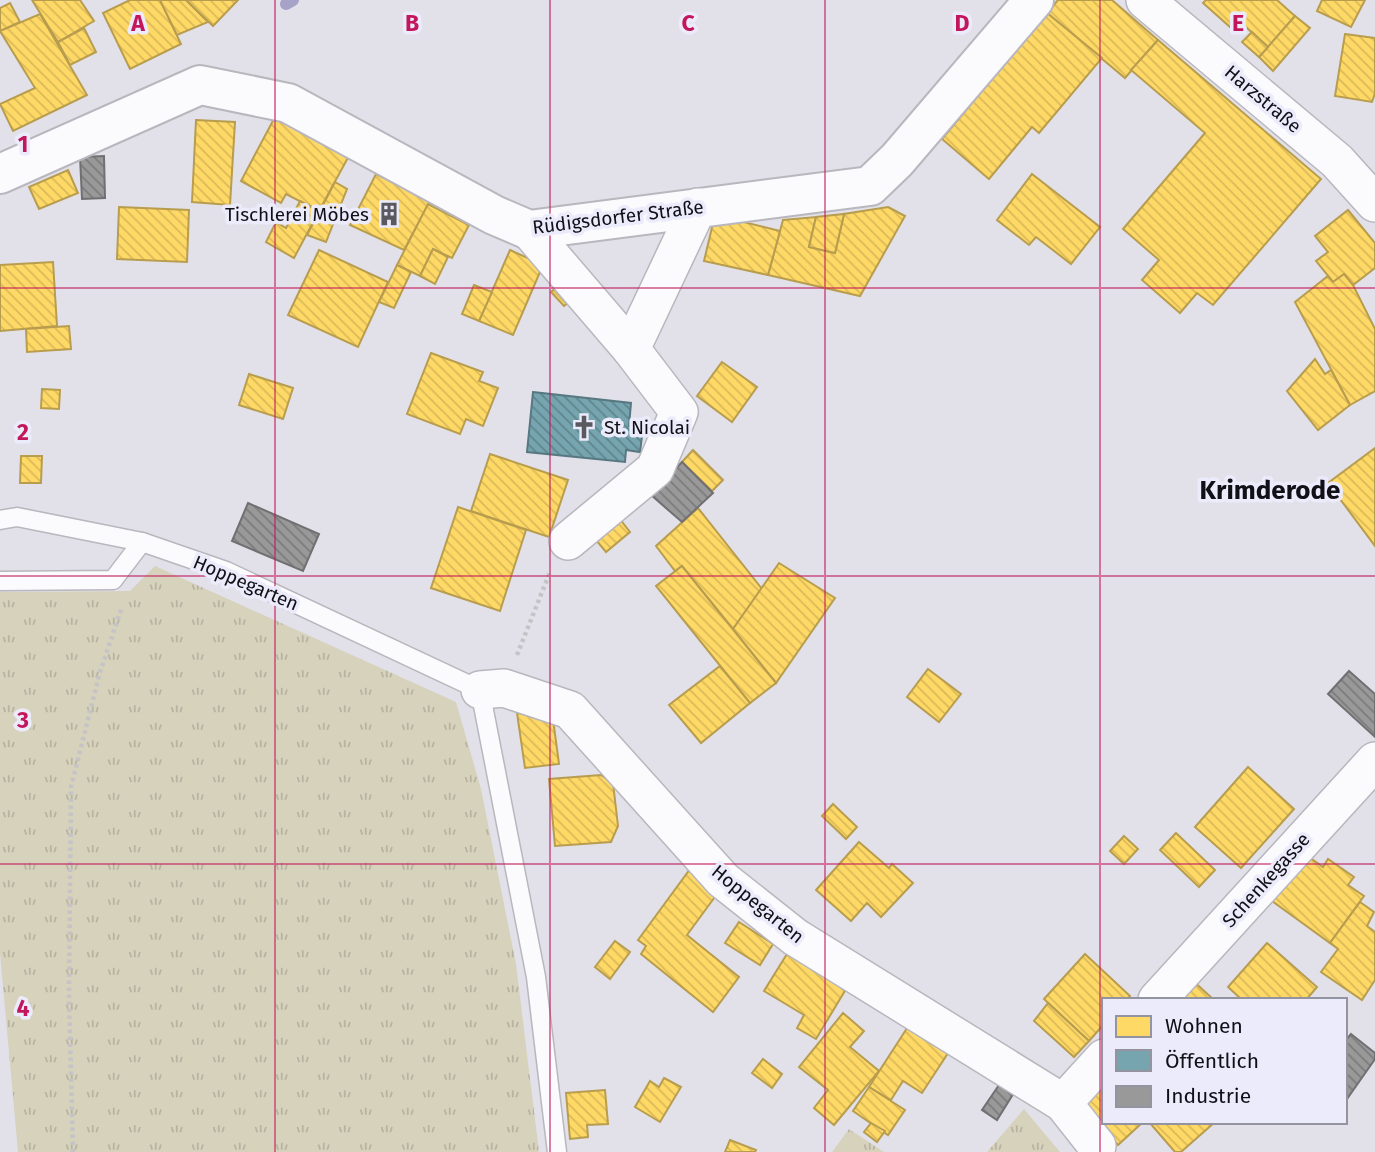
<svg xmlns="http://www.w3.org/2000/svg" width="1375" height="1152" viewBox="0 0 1375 1152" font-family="'Fira Sans',sans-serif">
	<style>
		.grass { fill: url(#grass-tufts) }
		.homes { fill: url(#homes-back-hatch); stroke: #b89d4e; stroke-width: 2 }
		.public { fill: url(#public-back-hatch); stroke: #587881; stroke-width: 2 }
		.industry { fill: url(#industry-back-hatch); stroke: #707072; stroke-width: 2 }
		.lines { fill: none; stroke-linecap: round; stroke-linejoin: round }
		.stream { stroke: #a6a2c8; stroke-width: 12 }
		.lane-casing { stroke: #b8b7be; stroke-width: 21 }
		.street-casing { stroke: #b8b7be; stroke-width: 40 }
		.secondary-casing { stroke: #b8b7be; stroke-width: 42 }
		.path { stroke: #c4c4c6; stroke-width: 4.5; stroke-dasharray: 3.5 3.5; stroke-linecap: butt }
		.lane { stroke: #fbfafc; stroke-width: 18 }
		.street { stroke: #fbfafc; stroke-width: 37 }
		.secondary { stroke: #fbfafc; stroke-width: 38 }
		.grid { fill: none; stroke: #c2185b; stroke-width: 2; stroke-opacity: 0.55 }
		.labels { text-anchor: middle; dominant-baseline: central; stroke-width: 7; stroke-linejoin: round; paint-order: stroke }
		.street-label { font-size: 19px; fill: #111016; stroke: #ecebfc }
		.poi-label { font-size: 19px; fill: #111016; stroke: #ecebfc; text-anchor: end }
		.district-label { font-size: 26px; font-weight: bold; fill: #111016; stroke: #ecebfc }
		.grid-label { font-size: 23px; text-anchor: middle; font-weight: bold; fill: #c2185b; stroke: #ecebfc; stroke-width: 7; stroke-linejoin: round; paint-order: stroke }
	</style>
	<defs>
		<pattern id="grass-tufts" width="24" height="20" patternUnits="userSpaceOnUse" patternTransform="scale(1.75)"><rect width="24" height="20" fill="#d7d2bc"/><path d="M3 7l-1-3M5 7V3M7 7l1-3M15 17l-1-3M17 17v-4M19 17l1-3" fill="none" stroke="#b8b3a1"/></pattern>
		<pattern id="homes-back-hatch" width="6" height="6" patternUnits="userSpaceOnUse" patternTransform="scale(1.75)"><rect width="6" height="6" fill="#ffd966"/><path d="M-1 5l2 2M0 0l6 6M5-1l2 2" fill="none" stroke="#dab958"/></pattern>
		<pattern id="public-back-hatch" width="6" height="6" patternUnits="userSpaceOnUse" patternTransform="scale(1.75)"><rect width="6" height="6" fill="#76a5af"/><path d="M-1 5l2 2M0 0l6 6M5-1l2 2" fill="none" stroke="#5f858d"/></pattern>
		<pattern id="industry-back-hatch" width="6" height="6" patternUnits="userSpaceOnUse" patternTransform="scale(1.75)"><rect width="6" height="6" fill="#999"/><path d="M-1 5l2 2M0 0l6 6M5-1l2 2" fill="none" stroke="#7b7b7c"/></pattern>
	</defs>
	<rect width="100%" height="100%" fill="#e2e1ea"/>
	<g class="grass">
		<polygon points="155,566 456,702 481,789 516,964 539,1152 18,1152 0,953 0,592 130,591"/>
		<polygon points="1024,1109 1060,1152 987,1152"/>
		<polygon points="849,1129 884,1152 832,1152"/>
	</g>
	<g class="homes">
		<polygon points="32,0 80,0 94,21 58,42"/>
		<polygon points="130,0 160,0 181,44 130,69 103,13"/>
		<polygon points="160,0 186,0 208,22 177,35"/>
		<polygon points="186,0 238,0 213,26"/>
		<polygon points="1058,0 1112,0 1158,40 1125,78 1047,13"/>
		<polygon points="1206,0 1277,0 1295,16 1268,47 1237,19 1230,27 1203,3"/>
		<polygon points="1322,0 1365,0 1351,27 1317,11"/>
		<polygon points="10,3 20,22 0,31 0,8"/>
		<polygon points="1047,13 1102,58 1039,133 1032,127 989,179 942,139"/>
		<polygon points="40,14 87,95 13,131 0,104 35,88 0,31"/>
		<polygon points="1295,16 1310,28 1273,71 1259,57"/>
		<polygon points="84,28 96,52 70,65 58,42"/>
		<polygon points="1252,32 1268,47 1259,57 1242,42"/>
		<polygon points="1345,34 1375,38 1375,93 1372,102 1335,96"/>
		<polygon points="1158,40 1321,179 1213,305 1197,293 1180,313 1142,280 1159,260 1123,229 1205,133 1131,70"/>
		<polygon points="276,115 350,154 319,211 286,194 281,203 241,181"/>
		<polygon points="196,120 235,122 230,205 192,202"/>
		<polygon points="68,170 78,193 39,209 29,187"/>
		<polygon points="376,174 430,201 404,250 350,225"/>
		<polygon points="1032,174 1100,227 1071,264 1036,237 1029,245 997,220"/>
		<polygon points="335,182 347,189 326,242 307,235"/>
		<polygon points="300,201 319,211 294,258 266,242 276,222 286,228"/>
		<polygon points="428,204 469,225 452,258 433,249 420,276 397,265"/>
		<polygon points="119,207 189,210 187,262 117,259"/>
		<polygon points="888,207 905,216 860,296 768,275 783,220 816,217 809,247 835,253 844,214"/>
		<polygon points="1348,210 1375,243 1375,268 1353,285 1344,274 1333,282 1316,261 1328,252 1315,236"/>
		<polygon points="844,214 835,253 809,247 816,217"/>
		<polygon points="715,215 780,231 768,275 704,261"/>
		<polygon points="433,249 448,257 435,284 420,276"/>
		<polygon points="319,250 388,282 358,347 288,315"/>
		<polygon points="510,250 543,265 513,335 479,321"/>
		<polygon points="53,262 57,326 0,331 0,265"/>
		<polygon points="397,265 411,272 394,308 379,302"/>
		<polygon points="1344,274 1353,285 1375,329 1375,391 1350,405 1295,302 1328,276 1333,282"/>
		<polygon points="474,285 492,292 479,321 462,314"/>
		<polygon points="559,285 572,300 564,306 551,292"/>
		<polygon points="69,326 71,349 27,352 26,329"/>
		<polygon points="431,353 483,372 479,381 498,388 483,426 466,419 460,434 407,414"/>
		<polygon points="1315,359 1325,374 1331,370 1350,405 1318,430 1287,391"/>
		<polygon points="722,362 757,387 732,422 697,396"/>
		<polygon points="249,374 293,388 283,419 239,405"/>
		<polygon points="42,389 60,390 59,409 41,408"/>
		<polygon points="1375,448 1375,546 1328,483"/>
		<polygon points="693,450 723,480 712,491 682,462"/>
		<polygon points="490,454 568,480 549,537 471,511"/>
		<polygon points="21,456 42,456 41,483 20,483"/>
		<polygon points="458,507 526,530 500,611 431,588"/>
		<polygon points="698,508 762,589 733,629 682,566 675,571 656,546"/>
		<polygon points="616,514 630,532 606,552 591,534"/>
		<polygon points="779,563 835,598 776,683 733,629"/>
		<polygon points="682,566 776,683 750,703 656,586"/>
		<polygon points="720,666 750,703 701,743 669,705"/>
		<polygon points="928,669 961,694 939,722 907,697"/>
		<polygon points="517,713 553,719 559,764 525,768"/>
		<polygon points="1248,767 1294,809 1241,868 1195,827"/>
		<polygon points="601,775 613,783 618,826 611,842 555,846 549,779"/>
		<polygon points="833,804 857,827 846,839 822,816"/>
		<polygon points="1176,833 1215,870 1199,887 1160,850"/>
		<polygon points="1124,836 1138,849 1124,864 1110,851"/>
		<polygon points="859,842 889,868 892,864 913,883 881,917 867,903 851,921 816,890"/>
		<polygon points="1305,854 1323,867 1328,859 1354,877 1348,885 1364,896 1330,943 1272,901"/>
		<polygon points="693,865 720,890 687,935 739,977 713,1012 641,954 646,946 638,940"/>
		<polygon points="1360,902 1374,912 1367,926 1375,932 1375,980 1362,1000 1321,972 1338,949 1330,943"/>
		<polygon points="739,922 773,944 760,965 725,943"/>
		<polygon points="615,941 630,952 610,979 595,967"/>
		<polygon points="1267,943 1317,987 1306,1000 1242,1000 1228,987"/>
		<polygon points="790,949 849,984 816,1039 797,1028 804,1015 764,991"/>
		<polygon points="1085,954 1130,996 1126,1000 1104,1000 1104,1024 1089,1041 1044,999"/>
		<polygon points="1189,977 1214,1000 1169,1000"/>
		<polygon points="1048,1003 1089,1041 1074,1057 1034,1021"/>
		<polygon points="843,1013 864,1031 850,1047 879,1071 834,1125 814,1108 828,1090 799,1067"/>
		<polygon points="909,1025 950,1050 922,1093 903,1081 891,1100 869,1087"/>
		<polygon points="763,1059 782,1074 772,1088 752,1073"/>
		<polygon points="664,1078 681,1087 660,1122 635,1107 650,1081 659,1087"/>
		<polygon points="1104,1079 1104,1122 1143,1122 1118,1145 1079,1101"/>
		<polygon points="869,1087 905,1110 888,1135 853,1111"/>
		<polygon points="605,1090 608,1124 587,1125 588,1137 570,1139 566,1093"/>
		<polygon points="1149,1122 1215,1122 1181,1152 1175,1152"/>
		<polygon points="871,1123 885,1131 877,1142 864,1132"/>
		<polygon points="730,1140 756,1150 755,1152 725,1152"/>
	</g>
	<polygon class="public" points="533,392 631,403 629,426 643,428 640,452 626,450 625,462 527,452"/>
	<g class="industry">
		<polygon points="104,156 105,198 82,199 80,157"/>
		<polygon points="682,462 713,493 682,522 651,495"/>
		<polygon points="248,503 319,534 303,571 232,541"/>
		<polygon points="1349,671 1375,694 1375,737 1328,694"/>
		<polygon points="1351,1034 1375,1053 1375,1059 1347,1099 1345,1041"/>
		<polygon points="1001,1082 1015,1091 997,1120 982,1110"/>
	</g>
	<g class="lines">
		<polyline class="stream" points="286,4 293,0"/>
		<g class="lane-casing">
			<g id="lane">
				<polyline points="0,520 17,517 142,542 226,571 480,690 536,977 557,1152"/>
				<polyline points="0,581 113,580 142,542"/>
			</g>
		</g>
		<g class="street-casing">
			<g id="street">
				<polyline points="1145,0 1337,161 1375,203"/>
				<polyline points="529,230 631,349"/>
				<polyline points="568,541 655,469 679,412 631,349 698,207"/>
				<polyline points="480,690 504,688 570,710 723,880 795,937 1063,1103 1097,1146"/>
				<polyline points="1157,1000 1375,761"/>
				<polyline points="1063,1103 1104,1058"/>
			</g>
		</g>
		<g class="secondary-casing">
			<polyline id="secondary" points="0,174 200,85 288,103 494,215 529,230 870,186 897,160 1034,0"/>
		</g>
		<g class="path">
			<polyline points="517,655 550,572"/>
			<polyline points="73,1152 69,995 71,787 100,672 122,607"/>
		</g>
		<use href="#lane" class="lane"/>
		<use href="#street" class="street"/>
		<use href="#secondary" class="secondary"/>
	</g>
	<path class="grid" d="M275,0V1152M550,0V1152M825,0V1152M1100,0V1152M0,288H1375M0,576H1375M0,864H1375"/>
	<defs>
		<g id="building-bare" transform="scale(1.89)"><path d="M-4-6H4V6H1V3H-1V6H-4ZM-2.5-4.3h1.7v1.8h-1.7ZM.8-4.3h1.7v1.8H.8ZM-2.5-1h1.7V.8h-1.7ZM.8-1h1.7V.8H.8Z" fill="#5a5960" stroke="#ecebfc" stroke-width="2.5" paint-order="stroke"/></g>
		<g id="church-bare" transform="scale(1.89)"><path d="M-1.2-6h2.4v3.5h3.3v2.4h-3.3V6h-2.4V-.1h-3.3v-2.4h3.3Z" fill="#5a5960" stroke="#ecebfc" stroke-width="2.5" paint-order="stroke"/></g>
	</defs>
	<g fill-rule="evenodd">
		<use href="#building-bare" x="389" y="214"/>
		<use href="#church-bare" x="584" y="427"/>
	</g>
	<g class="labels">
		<g class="street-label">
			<text transform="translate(1263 99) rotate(40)">Harzstraße</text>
			<text transform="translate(618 217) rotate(-7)">Rüdigsdorfer Straße</text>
			<text transform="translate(246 583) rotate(23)">Hoppegarten</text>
			<text transform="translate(1266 880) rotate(-48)">Schenkegasse</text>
			<text transform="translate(758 904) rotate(39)">Hoppegarten</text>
		</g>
		<g class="poi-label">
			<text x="369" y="214">Tischlerei Möbes</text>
			<text x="604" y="427" text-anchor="start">St. Nicolai</text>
		</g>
		<g class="district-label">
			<text x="1270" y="490">Krimderode</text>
		</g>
	</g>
	<g class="grid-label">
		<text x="138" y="31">A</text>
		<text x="412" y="31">B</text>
		<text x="688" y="31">C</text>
		<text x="962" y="31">D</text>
		<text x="1238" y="31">E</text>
		<text x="23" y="152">1</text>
		<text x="23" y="440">2</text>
		<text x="23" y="728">3</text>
		<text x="23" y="1016">4</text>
	</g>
	<rect x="1102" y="998" width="245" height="126" fill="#ecebfc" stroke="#9493a0" stroke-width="2"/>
	<rect x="1116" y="1016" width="35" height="21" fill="#ffd966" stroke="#9493a0" stroke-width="2"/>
	<text x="1165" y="1033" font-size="21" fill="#111016">Wohnen</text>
	<rect x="1116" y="1050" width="35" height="21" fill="#76a5af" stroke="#9493a0" stroke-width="2"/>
	<text x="1165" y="1068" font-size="21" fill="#111016">Öffentlich</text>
	<rect x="1116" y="1086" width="35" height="21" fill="#999999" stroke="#9493a0" stroke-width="2"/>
	<text x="1165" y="1103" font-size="21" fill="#111016">Industrie</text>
</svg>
